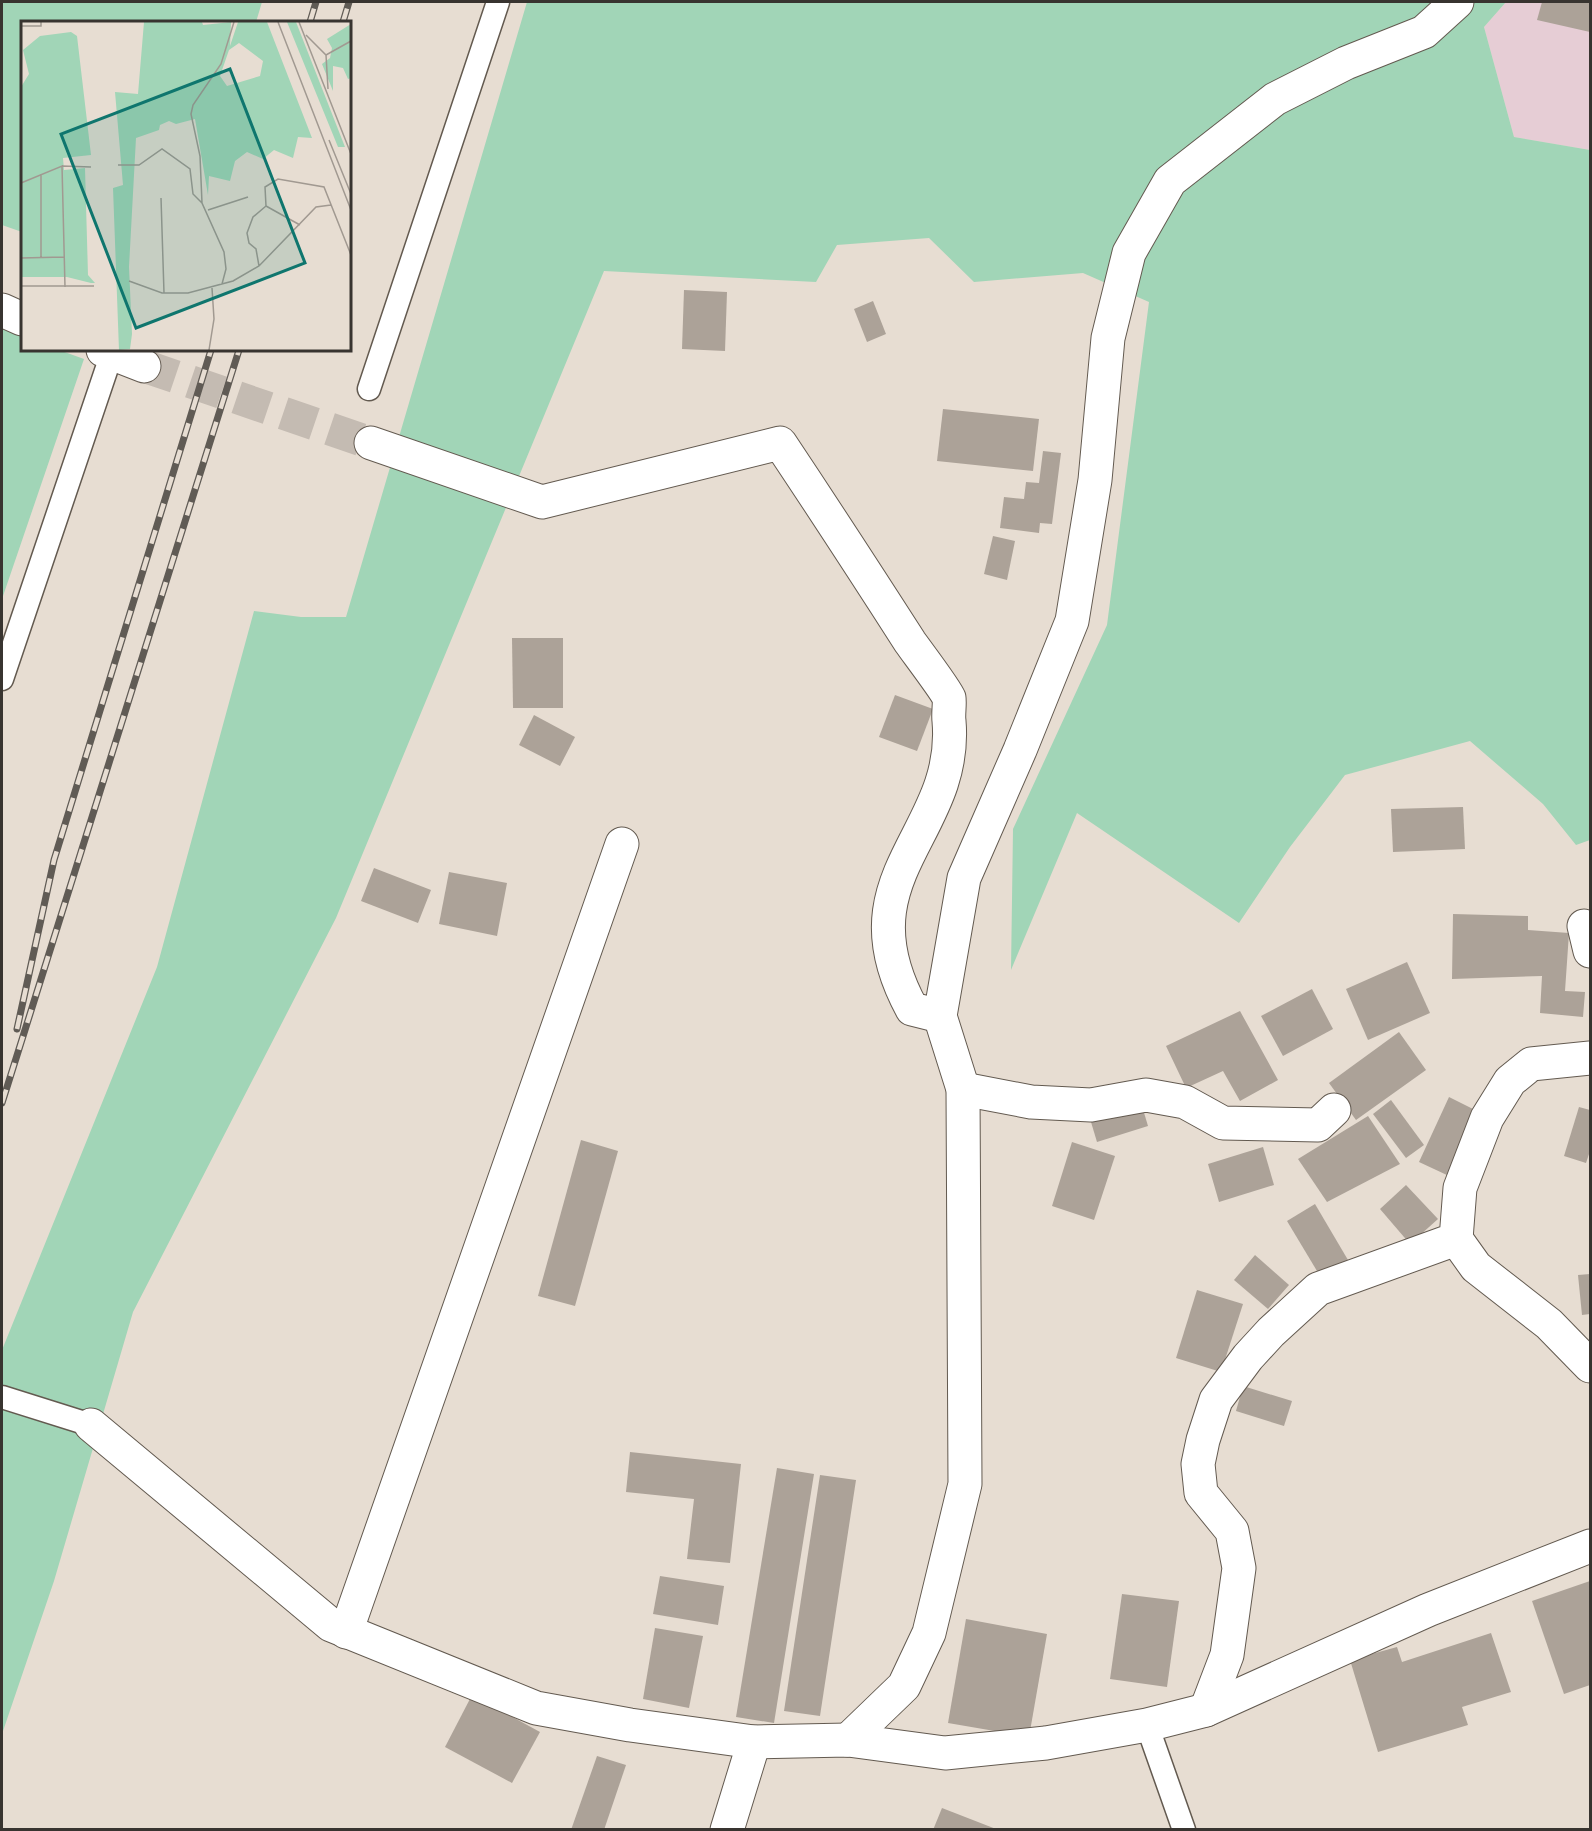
<svg xmlns="http://www.w3.org/2000/svg" width="1592" height="1831" viewBox="0 0 1592 1831" font-family="'DejaVu Sans',sans-serif">
	<style>
		.industrial { fill: #e6cdd5 }
		.green { fill: #a1d5b7 }
		.building { fill: #aca298 }
		.lines { fill: none; stroke-linecap: round; stroke-linejoin: round }
		.minor-tunnel { stroke: #c4bbb2; stroke-width: 33; stroke-dasharray: 33 16; stroke-linecap: butt }
		.service-casing { stroke: #635a50; stroke-width: 25 }
		.minor-casing { stroke: #635a50; stroke-width: 35 }
		.service { stroke: #fff; stroke-width: 22 }
		.minor { stroke: #fff; stroke-width: 33 }
		.rail-casing { stroke: #605b55; stroke-width: 7 }
		.rail { stroke: #e7ddd2; stroke-width: 4.5; stroke-dasharray: 14; stroke-linecap: butt }
		.inset-road { fill: none; stroke: #a19991; stroke-width: 1.5 }
		.view { fill: #0f766e; fill-opacity: 0.15; stroke: #0f766e; stroke-width: 3 }
		.inset-edge { fill: none; stroke: #383430; stroke-width: 3 }
	</style>
	<rect width="100%" height="100%" fill="#e7ddd2"/>
	<polygon class="industrial" points="1506,2 1590,2 1590,150 1514,137 1484,27"/>
	<g class="green">
		<polygon points="2,2 262,2 256,22 22,22 22,232 2,225"/>
		<polygon points="527,2 1506,2 1484,27 1514,137 1590,150 1590,840 1576,845 1543,804 1470,741 1345,775 1290,847 1239,923 1077,813 1011,970 1013,829 1107,625 1149,302 1083,273 974,282 929,238 837,245 816,282 604,271 336,918 133,1312 54,1581 2,1734 2,1350 157,967 254,611 301,617 346,617"/>
		<polygon points="2,328 22,336 22,350 59,350 84,359 2,599"/>
	</g>
	<g class="building">
		<polygon points="1542,2 1590,2 1590,32 1537,20"/>
		<polygon points="684,290 727,292 725,351 682,349"/>
		<polygon points="873,301 886,334 867,342 854,309"/>
		<polygon points="943,409 1039,419 1033,471 937,461"/>
		<polygon points="1043,451 1061,453 1052,524 1040,523 1039,533 1000,528 1004,497 1024,499 1026,482 1039,483"/>
		<polygon points="993,536 1015,541 1007,580 984,574"/>
		<polygon points="512,638 563,638 563,708 513,708"/>
		<polygon points="895,695 933,709 917,751 879,737"/>
		<polygon points="534,715 575,737 560,766 519,745"/>
		<polygon points="1463,807 1465,849 1393,852 1391,809"/>
		<polygon points="374,868 431,890 418,923 361,901"/>
		<polygon points="449,872 507,883 497,936 439,924"/>
		<polygon points="1453,914 1528,916 1528,930 1569,933 1565,991 1585,992 1583,1017 1540,1013 1542,976 1452,979"/>
		<polygon points="1407,962 1430,1013 1368,1040 1346,989"/>
		<polygon points="1312,989 1333,1029 1283,1056 1261,1016"/>
		<polygon points="1240,1011 1278,1080 1240,1101 1223,1071 1186,1088 1166,1046"/>
		<polygon points="1399,1032 1426,1070 1356,1120 1329,1083"/>
		<polygon points="1449,1097 1479,1112 1449,1176 1419,1162"/>
		<polygon points="1391,1100 1424,1145 1406,1158 1373,1114"/>
		<polygon points="1142,1106 1148,1126 1097,1142 1091,1122"/>
		<polygon points="1579,1107 1590,1110 1590,1151 1586,1163 1564,1156"/>
		<polygon points="1368,1116 1400,1164 1327,1202 1298,1159"/>
		<polygon points="581,1140 618,1151 575,1306 538,1296"/>
		<polygon points="1072,1142 1115,1156 1094,1220 1052,1206"/>
		<polygon points="1263,1147 1274,1185 1219,1202 1208,1164"/>
		<polygon points="1406,1185 1438,1219 1410,1244 1380,1209"/>
		<polygon points="1315,1204 1348,1260 1320,1276 1287,1221"/>
		<polygon points="1255,1255 1289,1285 1268,1309 1234,1280"/>
		<polygon points="1590,1274 1590,1314 1582,1315 1578,1275"/>
		<polygon points="1197,1290 1243,1304 1221,1372 1176,1358"/>
		<polygon points="1243,1386 1292,1401 1284,1426 1236,1411"/>
		<polygon points="630,1452 741,1464 730,1563 687,1559 694,1499 626,1492"/>
		<polygon points="777,1468 814,1474 774,1723 736,1717"/>
		<polygon points="820,1475 856,1480 820,1716 784,1711"/>
		<polygon points="660,1576 724,1586 718,1625 653,1614"/>
		<polygon points="1590,1581 1590,1685 1564,1694 1532,1601"/>
		<polygon points="1122,1594 1179,1601 1167,1687 1110,1679"/>
		<polygon points="966,1619 1047,1634 1029,1737 948,1723"/>
		<polygon points="655,1628 703,1636 689,1708 643,1699"/>
		<polygon points="1491,1633 1511,1692 1462,1707 1468,1725 1378,1752 1350,1660 1397,1647 1402,1662"/>
		<polygon points="472,1695 540,1732 512,1783 445,1747"/>
		<polygon points="597,1756 626,1765 604,1830 571,1830"/>
		<polygon points="942,1808 996,1829 996,1830 933,1830"/>
	</g>
	<g class="lines">
		<polyline class="minor-tunnel" points="144,366 371,443"/>
		<g class="service-casing">
			<g id="service">
				<polyline points="369,389 498,2"/>
				<polyline points="2,679 112,353"/>
				<polyline points="2,1397 91,1425"/>
				<polyline points="1147,1725 1184,1830"/>
			</g>
		</g>
		<g class="minor-casing">
			<g id="minor">
				<polyline points="2,310 22,319"/>
				<polyline points="103,350 144,366"/>
				<path d="M371,443L542,502L780,443C824,509 867,575 910,642C917,652 946,690 949,698C950,704 948,714 949,721C959,835 839,876 912,1009L940,1016"/>
				<polyline points="1584,926 1590,951"/>
				<polyline points="963,1089 1031,1102 1091,1105 1146,1095 1185,1102 1223,1123 1318,1125 1334,1110"/>
				<polyline points="1456,1239 1476,1267 1549,1324 1590,1366"/>
				<polyline points="91,1425 331,1625 536,1708 630,1725 754,1742 848,1740 945,1753 1046,1743 1147,1725 1206,1710 1428,1610 1590,1546"/>
				<polyline points="346,1632 622,844"/>
				<polyline points="1206,1710 1227,1655 1239,1568 1232,1531 1201,1493 1198,1464 1203,1440 1216,1400 1248,1357 1271,1332 1318,1289 1456,1239 1460,1188 1487,1118 1510,1081 1531,1064 1590,1058"/>
				<polyline points="848,1740 904,1686 929,1633 965,1484 963,1089 940,1016 964,878 1020,750 1072,621 1095,480 1108,338 1129,253 1170,181 1275,99 1346,63 1424,32 1457,2"/>
				<polyline points="727,1830 754,1742"/>
			</g>
		</g>
		<use href="#service" class="service"/>
		<use href="#minor" class="minor"/>
		<g class="rail-casing">
			<g id="rail">
				<polyline points="310,22 316,2"/>
				<polyline points="343,22 349,2"/>
				<polyline points="17,1029 54,860 211,350"/>
				<polyline points="2,1103 239,350"/>
			</g>
		</g>
		<use href="#rail" class="rail"/>
	</g>
	<g transform="translate(21 21)">
		<rect width="330" height="330" fill="#e7ddd2"/>
		<path d="M123,1H181L182,4L210,1L209,25L217,1H246L291,117L277,116L272,137L253,129L242,138L226,131L214,140L209,160L188,155L187,174L174,98L155,103L148,100L139,104L138,109L115,117L108,246L111,313L109,328L98,329L92,167L102,164L94,71L117,73ZM218,22L242,40L239,55L206,65L199,55L208,29ZM266,1H275L324,126H317ZM330,3V57L327,58L322,47L312,45V70L301,43L309,37L311,27L306,18ZM50,11L56,15L70,134L42,137L43,149L64,147L67,254L74,262H70L46,256H0V66L8,53L2,29L19,15Z" fill="#a1d5b7" fill-rule="evenodd"/>
		<path class="inset-road" d="M257,1L330,189M278,1L330,133M0,5H20V1M285,14L305,34L330,20M305,34L307,68M308,119L330,173M97,144H118L141,128L169,148L172,173L181,182M41,145L70,146M20,153V237M0,162L41,145L44,266M140,177L143,272M245,185L279,204M187,189L227,176M0,237L43,236M238,245L235,228L228,222L226,212L232,196L245,185L244,166L257,158L303,166L330,234M108,260L141,272H167L212,260L238,245L295,186L310,184M201,263L205,248L203,231L181,182L179,135L170,93L172,84L200,43L213,1M0,265H73M188,329L193,298L191,267"/>
		<path class="view" d="M209,48L284,242L115,307L40,113Z"/>
		<rect width="330" height="330" class="inset-edge"/>
	</g>
	<rect width="1592" height="1831" fill="none" stroke="#383430" stroke-width="6"/>
</svg>
